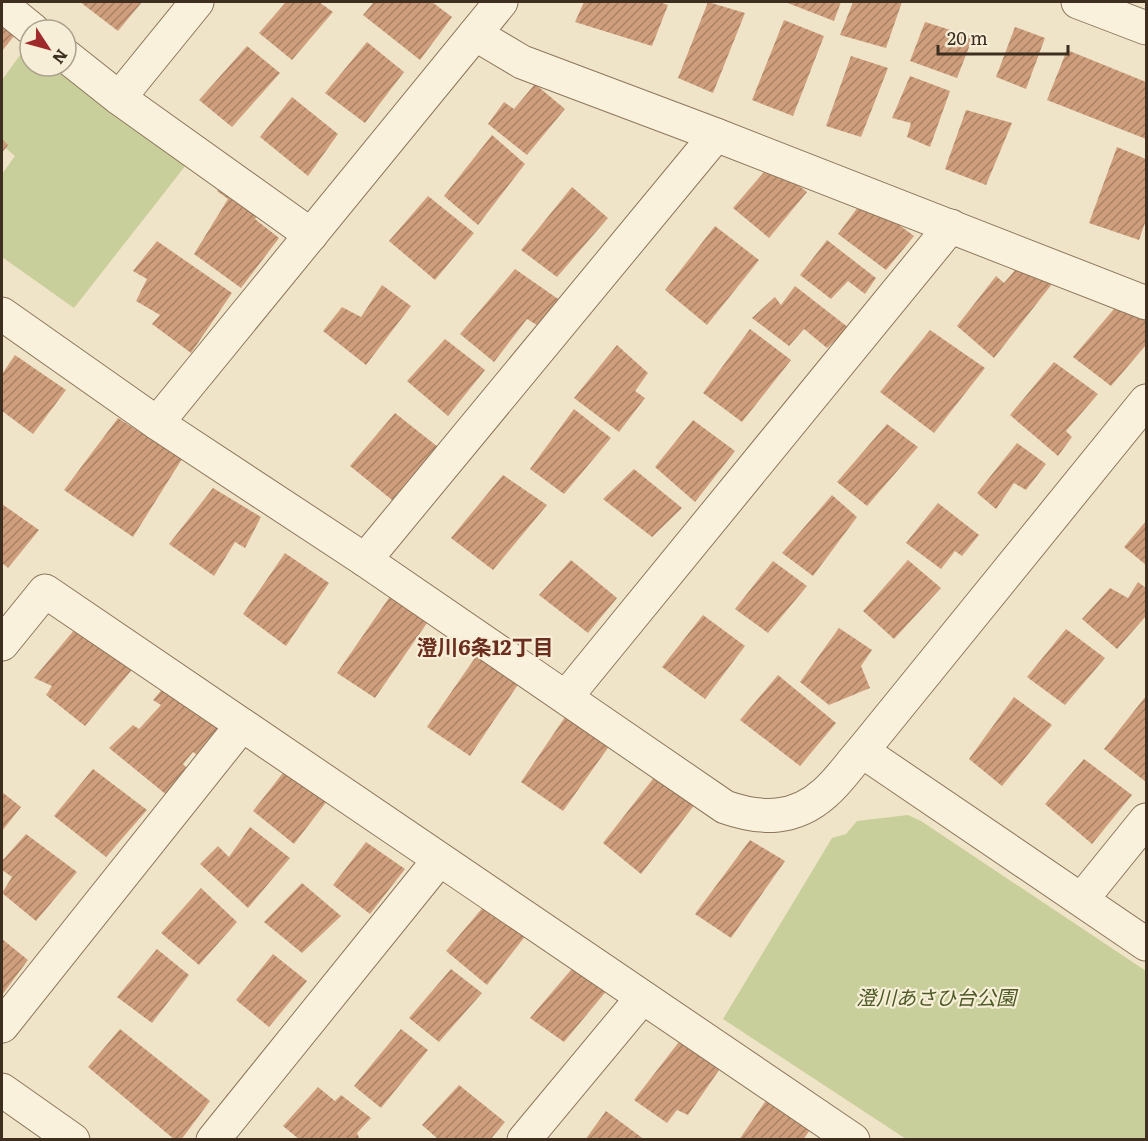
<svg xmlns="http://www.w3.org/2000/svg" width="1148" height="1141" viewBox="0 0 1148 1141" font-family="Literata,'Noto Sans JP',serif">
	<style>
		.park { fill: #c9cf9b }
		.building { fill: url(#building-hatch) }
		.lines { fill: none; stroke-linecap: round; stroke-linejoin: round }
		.minor-casing { stroke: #8d765c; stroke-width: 35 }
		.minor { stroke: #faf1dc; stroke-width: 33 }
		.labels { text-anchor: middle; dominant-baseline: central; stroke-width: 4.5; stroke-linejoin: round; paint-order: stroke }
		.park-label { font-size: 20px; font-style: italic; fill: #4d5a26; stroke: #f7eed8 }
		.neighbourhood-label { font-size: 21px; font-weight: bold; fill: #6b2e1e; stroke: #f7eed8 }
	</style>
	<defs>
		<pattern id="building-hatch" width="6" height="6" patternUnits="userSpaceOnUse" patternTransform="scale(1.5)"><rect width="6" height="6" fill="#cf9f7d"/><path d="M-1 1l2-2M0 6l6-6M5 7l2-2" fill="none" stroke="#a98266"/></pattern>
	</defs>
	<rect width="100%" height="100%" fill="#f0e4c8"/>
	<g class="park">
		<polygon points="28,44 30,46 30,66 56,66 186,165 74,308 2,257 2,174 15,156 2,145 2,80"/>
		<polygon points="908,815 921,821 1146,971 1146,1139 906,1139 723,1019 832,838 846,834 857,821"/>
	</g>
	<g class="building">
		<polygon points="80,2 142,2 118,31"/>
		<polygon points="286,2 319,2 333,12 292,60 259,33"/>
		<polygon points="374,2 432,2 452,17 420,60 363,15"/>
		<polygon points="584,2 659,2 668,5 652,46 575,22"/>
		<polygon points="708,2 745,13 713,93 678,78"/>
		<polygon points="785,2 841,2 834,21"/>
		<polygon points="853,2 902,2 886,48 840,35"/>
		<polygon points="2,19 18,31 2,51"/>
		<polygon points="784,20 824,36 793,116 752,100"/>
		<polygon points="925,22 973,37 957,78 910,61"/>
		<polygon points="1015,27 1045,38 1026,89 996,77"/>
		<polygon points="367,42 404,72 365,123 325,93"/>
		<polygon points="247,46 280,73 232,127 199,100"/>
		<polygon points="1067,50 1146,82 1146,139 1047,100"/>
		<polygon points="851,56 888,68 861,137 826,126"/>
		<polygon points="910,76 950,91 930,147 907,137 911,123 892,118"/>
		<polygon points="535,84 565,109 527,155 488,124 504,102 514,109"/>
		<polygon points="292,97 338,134 308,176 260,137"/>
		<polygon points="966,110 1012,123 986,185 945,169"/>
		<polygon points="492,135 525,164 478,225 444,196"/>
		<polygon points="2,139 8,145 2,153"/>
		<polygon points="1117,147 1146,159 1146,220 1139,240 1089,223"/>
		<polygon points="771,164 807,192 769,238 733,208"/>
		<polygon points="226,176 267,203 255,219 279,238 241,288 194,254 228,199 217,191"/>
		<polygon points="572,187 608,218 557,277 521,250"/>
		<polygon points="428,196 474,233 435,280 389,241"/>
		<polygon points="864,199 914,236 886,270 838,234"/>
		<polygon points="715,226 759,260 707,325 665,290"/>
		<polygon points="827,240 876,278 865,294 848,281 831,299 800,275"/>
		<polygon points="157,241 232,293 191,353 152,324 160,315 136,301 147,279 133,271"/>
		<polygon points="1022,262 1052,284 994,358 957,326 996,276 1004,283"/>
		<polygon points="515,269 561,301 540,327 527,319 494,362 460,334"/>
		<polygon points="382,285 411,306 366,365 323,331 342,307 361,317"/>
		<polygon points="795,286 849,328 827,348 804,329 789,346 752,318 775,297 781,305"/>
		<polygon points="1120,302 1146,321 1146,345 1111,386 1073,357"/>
		<polygon points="750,329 791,360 742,422 703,393"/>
		<polygon points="930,330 985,368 934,433 880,392"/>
		<polygon points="445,339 485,370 448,416 407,381"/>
		<polygon points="617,345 648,373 635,391 645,398 619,432 574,398"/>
		<polygon points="15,355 66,390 33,434 2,411 2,374"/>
		<polygon points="1054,362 1098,394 1066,431 1072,437 1058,456 1010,415"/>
		<polygon points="574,409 611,438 564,494 530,469"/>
		<polygon points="395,413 438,447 392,500 350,466"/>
		<polygon points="118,418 182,459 133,537 64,490"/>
		<polygon points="693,420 735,451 695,502 655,467"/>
		<polygon points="887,424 918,447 867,506 837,482"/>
		<polygon points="1017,443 1046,464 1026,490 1014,483 996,509 977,493"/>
		<polygon points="634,469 682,508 652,537 603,499"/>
		<polygon points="503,475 547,505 493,570 451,538"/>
		<polygon points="213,488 261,517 245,548 235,542 214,576 169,544"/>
		<polygon points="832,495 857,517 813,576 782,553"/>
		<polygon points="938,503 979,535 962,556 955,551 941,569 906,543"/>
		<polygon points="2,504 39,530 8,568 2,563"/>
		<polygon points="1146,521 1146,565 1124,547"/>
		<polygon points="285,553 329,583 286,646 243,614"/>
		<polygon points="571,560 617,598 588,633 539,595"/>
		<polygon points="908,560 941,588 894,639 863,611"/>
		<polygon points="773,561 807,586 768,633 735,609"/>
		<polygon points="1138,582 1146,588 1146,616 1117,649 1082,619 1110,588 1128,598"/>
		<polygon points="391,595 427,623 375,698 337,673"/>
		<polygon points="703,615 745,646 705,699 662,667"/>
		<polygon points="85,617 140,660 85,726 46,695 52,686 34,678"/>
		<polygon points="839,628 872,650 861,666 870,688 829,705 800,682"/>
		<polygon points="1066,629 1105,658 1065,705 1027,677"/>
		<polygon points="477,655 519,683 470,756 427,727"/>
		<polygon points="179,670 220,728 203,759 193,752 183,764 189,770 168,796 109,748 133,725 139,729 161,705 153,700"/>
		<polygon points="778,675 836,723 800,766 740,720"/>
		<polygon points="1146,696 1146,782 1104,749"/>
		<polygon points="1014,697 1052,725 1002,786 969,759"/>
		<polygon points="565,717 610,745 563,811 521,782"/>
		<polygon points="294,759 334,792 294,844 253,811"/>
		<polygon points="1084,759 1132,795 1092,844 1045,804"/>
		<polygon points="93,769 147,810 106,857 54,816"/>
		<polygon points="656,775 696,803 641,874 603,843"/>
		<polygon points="2,792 21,807 2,831"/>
		<polygon points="250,827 290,858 248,908 200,864 218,846 229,857"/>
		<polygon points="26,834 77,872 36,921 2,893 12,877 2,870 2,861"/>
		<polygon points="750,840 785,861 731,938 695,914"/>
		<polygon points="366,842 405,869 370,914 333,885"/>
		<polygon points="302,883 341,916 302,953 264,922"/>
		<polygon points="201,888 237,922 199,965 161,933"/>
		<polygon points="490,899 530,930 487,985 446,951"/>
		<polygon points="2,939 28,960 2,995"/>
		<polygon points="157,949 189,975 152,1023 117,997"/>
		<polygon points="273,954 307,981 269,1027 236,1000"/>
		<polygon points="576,964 608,989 564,1042 530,1018"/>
		<polygon points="451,969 482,993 439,1042 409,1018"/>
		<polygon points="120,1029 210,1101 181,1140 175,1140 88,1067"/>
		<polygon points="401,1029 428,1050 381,1108 354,1086"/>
		<polygon points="685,1034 724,1063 688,1115 677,1110 667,1123 634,1100"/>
		<polygon points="459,1085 505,1122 490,1140 439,1140 422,1125"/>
		<polygon points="318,1087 335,1101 341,1095 371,1118 357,1133 360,1140 300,1140 283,1126"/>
		<polygon points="769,1096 812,1127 803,1140 739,1140"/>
		<polygon points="606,1111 645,1140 585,1140"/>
	</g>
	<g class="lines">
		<g class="minor-casing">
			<g id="minor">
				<polyline points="197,2 119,98 311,235"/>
				<polyline points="1078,2 1146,28"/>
				<polyline points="2,5 33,30"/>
				<polyline points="475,34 522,62 716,135 1146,303"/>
				<polyline points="66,56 119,98"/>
				<path d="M2,314L157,423L365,560L725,807C762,820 795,820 825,793C839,781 850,764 862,751L1146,401"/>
				<polyline points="157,423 501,2"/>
				<polyline points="365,560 716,135"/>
				<polyline points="2,644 45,591 853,1140"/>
				<polyline points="566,697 951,226"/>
				<polyline points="862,751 1146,944"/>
				<polyline points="1082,899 1146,820"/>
				<polyline points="2,1026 242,725"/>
				<polyline points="2,1090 73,1140"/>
				<polyline points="213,1140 439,860"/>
				<polyline points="524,1140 642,998"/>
			</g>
		</g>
		<use href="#minor" class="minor"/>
	</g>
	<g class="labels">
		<g class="park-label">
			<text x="936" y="996">澄川あさひ台公園</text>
		</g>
		<g class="neighbourhood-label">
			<text x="485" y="645">澄川6条12丁目</text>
		</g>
	</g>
	<rect width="1148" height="1141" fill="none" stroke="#3d2e20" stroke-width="6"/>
	<g transform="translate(48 48) rotate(126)"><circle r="28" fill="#f7eed8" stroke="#ada18e" stroke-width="1.5"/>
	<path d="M0-4.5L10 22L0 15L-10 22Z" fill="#9e2a2b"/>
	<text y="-9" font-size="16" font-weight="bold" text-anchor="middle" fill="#3d2e20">N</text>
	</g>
	<path d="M938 45v9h130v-9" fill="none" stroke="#3d2e20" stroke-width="3"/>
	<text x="947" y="45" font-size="18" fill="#3d2e20" stroke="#f7eed8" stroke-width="4.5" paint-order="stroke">20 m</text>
</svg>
